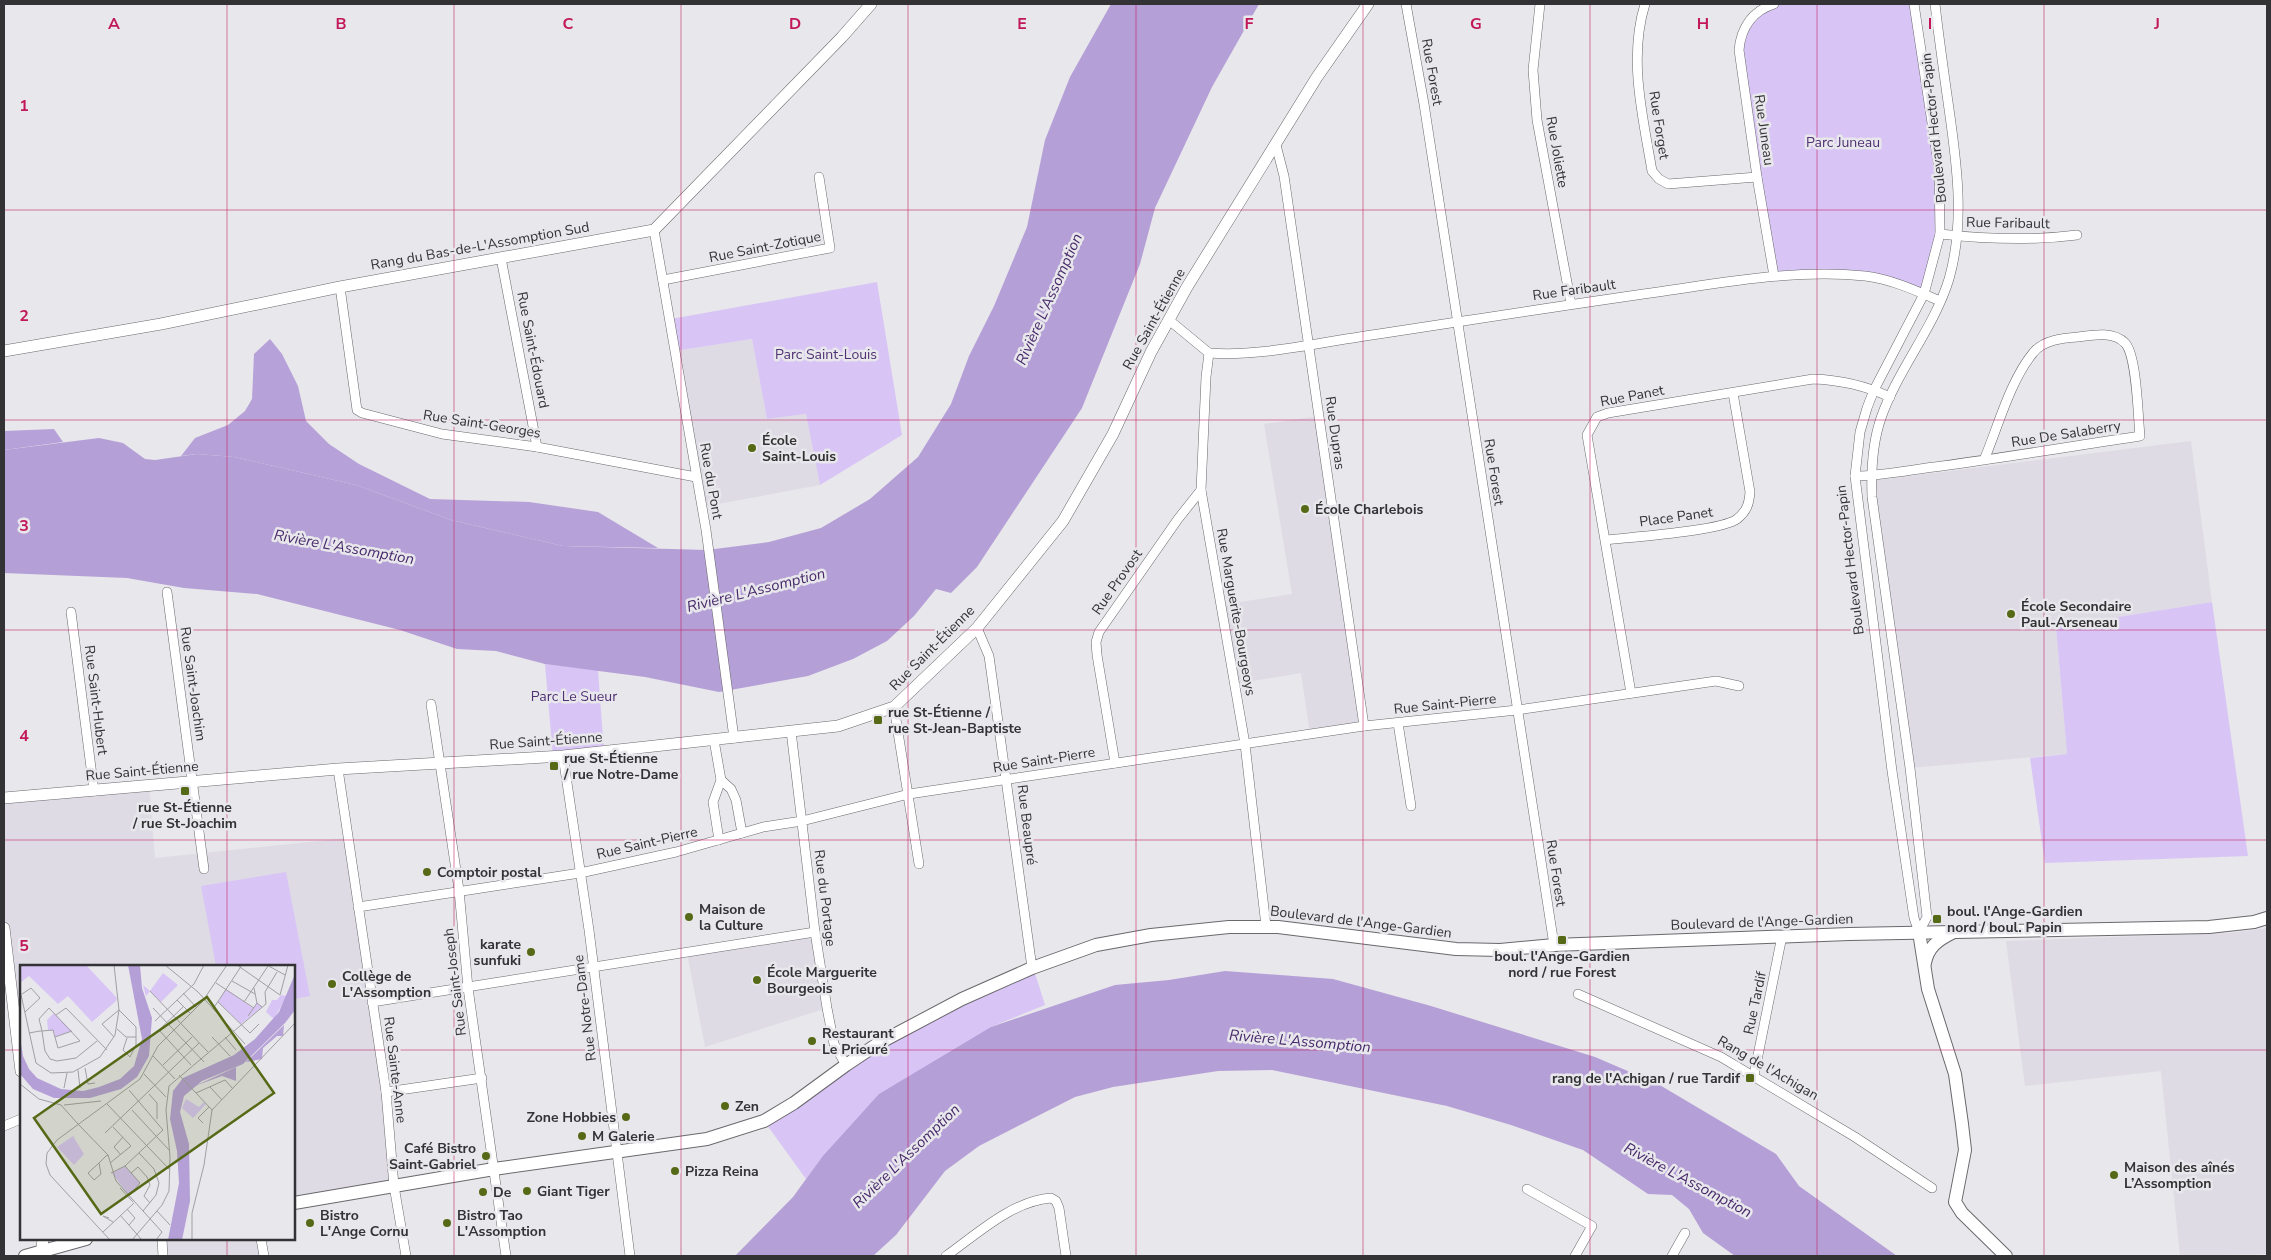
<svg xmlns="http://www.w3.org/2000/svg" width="2271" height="1260" viewBox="0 0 2271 1260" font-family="'Nunito Sans',sans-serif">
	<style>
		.built { fill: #dedbe5 }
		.green { fill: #d8c5f6 }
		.forest { fill: #b7a1d9 }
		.water { fill: #b59fd7 }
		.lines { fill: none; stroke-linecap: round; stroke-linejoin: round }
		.minor-casing { stroke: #6a686c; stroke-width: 10 }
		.tertiary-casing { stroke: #6a686c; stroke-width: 12 }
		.secondary-casing { stroke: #6a686c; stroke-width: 14 }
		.minor { stroke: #fff; stroke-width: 9 }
		.tertiary { stroke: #fff; stroke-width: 11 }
		.secondary { stroke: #fff; stroke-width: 12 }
		.grid { fill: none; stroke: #c2185b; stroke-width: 1; stroke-opacity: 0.55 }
		.poi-dot { fill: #566916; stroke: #e8e7eb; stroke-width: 2 }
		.labels { text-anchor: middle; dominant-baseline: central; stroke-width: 5; stroke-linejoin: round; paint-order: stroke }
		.street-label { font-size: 14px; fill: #333234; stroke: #e8e7eb }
		.park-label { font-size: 14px; fill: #503174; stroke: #e8e7eb }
		.poi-label { font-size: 14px; font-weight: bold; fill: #333234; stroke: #e8e7eb; text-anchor: start }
		.water-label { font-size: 15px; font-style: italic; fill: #47296b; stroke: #e8e7eb }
		.inset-road { fill: none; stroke: #a09fa2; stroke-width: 1 }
		.view { fill: #566916; fill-opacity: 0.15; stroke: #566916; stroke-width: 2.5 }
		.inset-edge { fill: none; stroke: #333234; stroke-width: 2.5 }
		.grid-label { font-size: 16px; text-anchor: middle; font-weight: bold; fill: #c2185b; stroke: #e8e7eb; stroke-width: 5; stroke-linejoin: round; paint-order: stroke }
	</style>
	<rect width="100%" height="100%" fill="#e8e7eb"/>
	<g class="built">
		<polygon points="752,339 767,419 806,414 820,485 707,506 696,477 675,351"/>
		<polygon points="1319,416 1364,726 1310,734 1301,673 1235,684 1221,605 1292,594 1264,424"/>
		<polygon points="2191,441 2212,602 2056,627 2067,754 1910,768 1870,481"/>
		<polygon points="149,786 155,858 348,838 394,1186 294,1203 294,966 21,966 21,1071 4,926 4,798"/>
		<polygon points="2267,928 2267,1254 2180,1256 2161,1071 2025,1086 2006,941 2230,933"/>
		<polygon points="815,932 827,1008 705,1047 687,953"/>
		<polygon points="162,1239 261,1239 264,1256 163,1256"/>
	</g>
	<g class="green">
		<polygon points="1773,4 1914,4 1934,134 1940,234 1924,294 1867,276 1774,276 1739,58 1752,16"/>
		<polygon points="877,282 902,435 820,485 806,414 767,419 752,339 675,351 671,319"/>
		<polygon points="2212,602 2248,856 2045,863 2030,758 2067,754 2056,627"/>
		<polygon points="545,664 598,670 604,752 553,757"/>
		<polygon points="286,872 310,996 294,999 294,966 216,966 201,886"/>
		<polygon points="1033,967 1045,1005 991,1027 822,1157 806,1179 764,1121 846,1065"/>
	</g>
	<g class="forest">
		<polygon points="270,339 282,354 298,386 306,421 329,444 359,464 430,499 529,502 598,512 658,548 563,546 451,520 356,485 234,457 197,454 181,456 195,438 228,425 245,411 252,399 254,354"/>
		<polygon points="54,429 63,442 4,450 4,431"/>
	</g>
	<g class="water">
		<polygon points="1111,4 1259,4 1212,87 1155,208 1140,264 1082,408 977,567 951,593 936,589 914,616 887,641 853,659 808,676 719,692 645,677 545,664 496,651 457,649 400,630 257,594 184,588 127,578 4,573 4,450 99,438 123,443 145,459 155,460 197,454 234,457 356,485 451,520 563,546 707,550 769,542 821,528 870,499 918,457 951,404 969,356 994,306 1027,227 1045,140 1070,77"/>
		<polygon points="1225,971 1333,979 1431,1006 1595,1057 1658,1084 1776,1154 1799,1186 1897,1256 1735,1256 1703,1233 1689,1209 1672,1195 1648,1194 1583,1150 1511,1125 1447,1106 1272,1070 1218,1071 1113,1087 1075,1097 979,1146 945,1171 896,1235 873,1256 735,1256 793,1197 822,1157 879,1094 991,1027 1115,985 1169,980"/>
	</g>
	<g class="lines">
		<g class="minor-casing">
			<g id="minor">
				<polyline points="1406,4 1424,104 1554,945"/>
				<polyline points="1540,4 1533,70 1537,120 1571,304"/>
				<path d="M1645,4C1628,59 1643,117 1652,171L1659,179L1668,184L1757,177"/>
				<polyline points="1914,4 1939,169 1940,234 1924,294 1874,390 1867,408 1860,432 1855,476 1892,771 1914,918 1919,932"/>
				<polyline points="1276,145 1284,176 1364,726"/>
				<polyline points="654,230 706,530 734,738"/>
				<path d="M1940,234C1985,239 2031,241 2077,235"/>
				<polyline points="501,258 537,447"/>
				<path d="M1774,276L1757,177L1739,50C1741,28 1752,11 1774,4"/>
				<polyline points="663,280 830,248 819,177"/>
				<polyline points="340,287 357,410 362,413 442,434 537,447 696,477"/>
				<polyline points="1169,320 1209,353"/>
				<path d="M1209,353C1255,357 1312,344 1359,337C1459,322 1558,306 1658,292C1727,282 1796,269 1865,276C1891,279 1917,291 1940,301"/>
				<polyline points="1209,353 1206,377 1201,490 1245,744 1266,926"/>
				<path d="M1855,476C1884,476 1914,469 1942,466C2008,457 2074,446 2140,436C2138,418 2137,355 2125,343C2113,331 2093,335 2078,337C2063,338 2043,340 2033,353C2010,381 1998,427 1984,460"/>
				<path d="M1606,540C1631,537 1721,531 1737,519C1747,511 1749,504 1750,492L1733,393"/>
				<polyline points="167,592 204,869"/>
				<polyline points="71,612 94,791"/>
				<polyline points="977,628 989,656 1032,968"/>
				<path d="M1631,693L1587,435L1597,417L1608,413L1813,379C1841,380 1864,385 1890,397"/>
				<polyline points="431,704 459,890 468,988 506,1256"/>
				<polyline points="894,707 919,864"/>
				<polyline points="1398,723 1411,806"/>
				<polyline points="791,731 815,932 827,1008 834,1044 846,1065"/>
				<polyline points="714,740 721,780 731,789 736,800 742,833"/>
				<polyline points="563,756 589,930 630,1256"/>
				<polyline points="1115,763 1097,655 1096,642 1099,632 1178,519 1201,490"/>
				<polyline points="338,769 386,1092 394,1186 406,1256"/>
				<polyline points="719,840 713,802 721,780"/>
				<polyline points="358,907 580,873 676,852 763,827 802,821 909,794 1364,726 1517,710 1716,681 1739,686"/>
				<path d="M1919,932L1927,917L1910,768L1872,497C1871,471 1872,444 1881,418C1898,369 1934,328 1949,279C1965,223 1957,165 1949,109C1944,74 1939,39 1935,4"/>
				<polyline points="1578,994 1721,1057 1855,1137 1932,1188"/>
				<polyline points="372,1002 815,932"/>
				<polyline points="1754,1075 1782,936"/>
				<polyline points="386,1092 482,1078"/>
				<polyline points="4,1126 21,1119"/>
				<polyline points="1527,1189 1592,1226 1575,1256"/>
				<polyline points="162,1239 163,1256"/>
				<polyline points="261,1239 264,1256"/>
				<path d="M946,1256C977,1234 1012,1201 1051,1198L1056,1201L1059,1208L1066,1256"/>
				<polyline points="1672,1256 1685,1233"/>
			</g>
		</g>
		<g class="tertiary-casing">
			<g id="tertiary">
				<polyline points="4,351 161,324 340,287 654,230 842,37 871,4"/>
				<polyline points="4,798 338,769 563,756 838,726 894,707 977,628 1063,521 1113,434 1151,352 1187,287 1317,77 1368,4"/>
				<polyline points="4,928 21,1071"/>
				<polyline points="41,1256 43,1239"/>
			</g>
		</g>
		<g class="secondary-casing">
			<g id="secondary">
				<polyline points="1919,932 1928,989 1955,1074 1962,1124 1965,1150 1955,1202 1962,1213 2006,1256"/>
				<path d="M1925,963C1928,947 1938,940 1952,933"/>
				<polyline points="294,1203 494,1169 707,1139 764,1121 794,1103 846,1065 879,1043 962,999 1032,968 1096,945 1151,935 1229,927 1278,927 1456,949 1500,950 1554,945 1849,934 2209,927 2254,922 2267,918"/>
				<polyline points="25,1256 86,1239"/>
			</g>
		</g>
		<use href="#minor" class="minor"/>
		<use href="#tertiary" class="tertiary"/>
		<use href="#secondary" class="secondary"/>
	</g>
	<path class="grid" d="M227,4V966M454,4V1256M681,4V1256M908,4V1256M1136,4V1256M1363,4V1256M1590,4V1256M1817,4V1256M2044,4V1256M4,210H2267M4,420H2267M4,630H2267M4,840H2267M4,1050H21M294,1050H2267M227,1239V1256"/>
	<g class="poi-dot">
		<circle cx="752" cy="448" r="5"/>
		<circle cx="1305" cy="509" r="5"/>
		<circle cx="2011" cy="614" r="5"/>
		<rect x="873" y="715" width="10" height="10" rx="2.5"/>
		<rect x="549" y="761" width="10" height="10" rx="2.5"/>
		<rect x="180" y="786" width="10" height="10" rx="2.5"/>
		<circle cx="427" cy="872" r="5"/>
		<circle cx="689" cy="917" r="5"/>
		<rect x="1932" y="914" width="10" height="10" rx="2.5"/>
		<rect x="1557" y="935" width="10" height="10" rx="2.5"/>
		<circle cx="531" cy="952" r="5"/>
		<circle cx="757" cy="980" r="5"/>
		<circle cx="332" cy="984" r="5"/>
		<circle cx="812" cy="1041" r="5"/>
		<rect x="1745" y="1073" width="10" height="10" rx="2.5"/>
		<circle cx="725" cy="1106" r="5"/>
		<circle cx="626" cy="1117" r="5"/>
		<circle cx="582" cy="1136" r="5"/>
		<circle cx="486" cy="1156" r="5"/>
		<circle cx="675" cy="1171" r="5"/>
		<circle cx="2114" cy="1175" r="5"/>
		<circle cx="527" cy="1191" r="5"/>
		<circle cx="483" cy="1192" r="5"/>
		<circle cx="310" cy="1223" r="5"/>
		<circle cx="447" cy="1223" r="5"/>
	</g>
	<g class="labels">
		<g class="street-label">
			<text transform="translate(1432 72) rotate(80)">Rue Forest</text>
			<text transform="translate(1659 125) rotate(81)">Rue Forget</text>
			<text transform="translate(1934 128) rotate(-96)">Boulevard Hector-Papin</text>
			<text transform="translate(1764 130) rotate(82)">Rue Juneau</text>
			<text transform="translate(1557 152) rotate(80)">Rue Joliette</text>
			<text transform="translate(2008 223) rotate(1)">Rue Faribault</text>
			<text transform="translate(480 246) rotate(-10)">Rang du Bas-de-L'Assomption Sud</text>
			<text transform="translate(765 247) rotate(-11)">Rue Saint-Zotique</text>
			<text transform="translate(1574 290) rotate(-8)">Rue Faribault</text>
			<text transform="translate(1154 319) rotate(-61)">Rue Saint-Étienne</text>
			<text transform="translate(533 350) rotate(79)">Rue Saint-Édouard</text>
			<text transform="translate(1632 396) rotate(-11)">Rue Panet</text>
			<text transform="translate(482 424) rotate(9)">Rue Saint-Georges</text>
			<text transform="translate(1335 433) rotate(82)">Rue Dupras</text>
			<text transform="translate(2066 434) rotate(-9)">Rue De Salaberry</text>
			<text transform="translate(1494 472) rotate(81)">Rue Forest</text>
			<text transform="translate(711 481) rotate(80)">Rue du Pont</text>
			<text transform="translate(1676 517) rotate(-8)">Place Panet</text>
			<text transform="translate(1850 560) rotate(-97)">Boulevard Hector-Papin</text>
			<text transform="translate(1117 582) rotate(-55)">Rue Provost</text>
			<text transform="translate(1236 612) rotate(80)">Rue Marguerite-Bourgeoys</text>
			<text transform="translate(932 648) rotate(-45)">Rue Saint-Étienne</text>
			<text transform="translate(193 684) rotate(82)">Rue Saint-Joachim</text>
			<text transform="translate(96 700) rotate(83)">Rue Saint-Hubert</text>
			<text transform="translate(1445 704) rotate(-6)">Rue Saint-Pierre</text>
			<text transform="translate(546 741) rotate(-4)">Rue Saint-Étienne</text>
			<text transform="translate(1044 760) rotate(-9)">Rue Saint-Pierre</text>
			<text transform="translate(142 771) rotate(-5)">Rue Saint-Étienne</text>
			<text transform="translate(1027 825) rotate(83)">Rue Beaupré</text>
			<text transform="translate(647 843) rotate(-13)">Rue Saint-Pierre</text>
			<text transform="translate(1556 873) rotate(81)">Rue Forest</text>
			<text transform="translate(825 898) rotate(83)">Rue du Portage</text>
			<text transform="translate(1361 922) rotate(7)">Boulevard de l'Ange-Gardien</text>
			<text transform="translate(1762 922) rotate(-2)">Boulevard de l'Ange-Gardien</text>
			<text transform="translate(455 982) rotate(-97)">Rue Saint-Joseph</text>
			<text transform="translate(1755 1003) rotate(-78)">Rue Tardif</text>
			<text transform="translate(585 1008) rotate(-97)">Rue Notre-Dame</text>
			<text transform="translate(1768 1068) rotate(30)">Rang de l'Achigan</text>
			<text transform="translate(395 1070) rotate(83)">Rue Sainte-Anne</text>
		</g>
		<g class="park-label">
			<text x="1843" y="142">Parc Juneau</text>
			<text x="826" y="354">Parc Saint-Louis</text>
			<text x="574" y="696">Parc Le Sueur</text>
		</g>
		<g class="poi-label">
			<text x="762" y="440">École<tspan x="762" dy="16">Saint-Louis</tspan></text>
			<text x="1315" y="509">École Charlebois</text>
			<text x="2021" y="606">École Secondaire<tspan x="2021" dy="16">Paul-Arseneau</tspan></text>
			<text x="888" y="712">rue St-Étienne /<tspan x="888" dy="16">rue St-Jean-Baptiste</tspan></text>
			<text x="564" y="758">rue St-Étienne<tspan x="564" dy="16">/ rue Notre-Dame</tspan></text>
			<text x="185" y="807" text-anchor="middle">rue St-Étienne<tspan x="185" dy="16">/ rue St-Joachim</tspan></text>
			<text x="437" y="872">Comptoir postal</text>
			<text x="699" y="909">Maison de<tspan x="699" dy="16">la Culture</tspan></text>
			<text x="1947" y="911">boul. l'Ange-Gardien<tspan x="1947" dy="16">nord / boul. Papin</tspan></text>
			<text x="521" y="944" text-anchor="end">karate<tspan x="521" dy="16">sunfuki</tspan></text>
			<text x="1562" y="956" text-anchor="middle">boul. l'Ange-Gardien<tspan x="1562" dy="16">nord / rue Forest</tspan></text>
			<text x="767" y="972">École Marguerite<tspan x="767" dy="16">Bourgeois</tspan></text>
			<text x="342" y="976">Collège de<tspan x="342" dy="16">L'Assomption</tspan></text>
			<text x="822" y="1033">Restaurant<tspan x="822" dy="16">Le Prieuré</tspan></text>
			<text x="1740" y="1078" text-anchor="end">rang de l'Achigan / rue Tardif</text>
			<text x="735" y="1106">Zen</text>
			<text x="616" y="1117" text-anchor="end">Zone Hobbies</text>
			<text x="592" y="1136">M Galerie</text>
			<text x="476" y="1148" text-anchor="end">Café Bistro<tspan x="476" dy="16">Saint-Gabriel</tspan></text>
			<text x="2124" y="1167">Maison des aînés<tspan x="2124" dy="16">L’Assomption</tspan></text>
			<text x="685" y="1171">Pizza Reina</text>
			<text x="537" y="1191">Giant Tiger</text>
			<text x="493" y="1192">De</text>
			<text x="320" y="1215">Bistro<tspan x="320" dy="16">L'Ange Cornu</tspan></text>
			<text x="457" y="1215">Bistro Tao<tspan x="457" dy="16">L'Assomption</tspan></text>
		</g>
		<g class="water-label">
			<text transform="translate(1049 299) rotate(-66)">Rivière L'Assomption</text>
			<text transform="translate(344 547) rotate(10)">Rivière L'Assomption</text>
			<text transform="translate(756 590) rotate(-14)">Rivière L'Assomption</text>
			<text transform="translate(1300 1041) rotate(5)">Rivière L'Assomption</text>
			<text transform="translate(906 1156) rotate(-44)">Rivière L'Assomption</text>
			<text transform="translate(1688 1180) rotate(28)">Rivière L'Assomption</text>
		</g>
	</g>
	<g transform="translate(20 965)">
		<rect width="275" height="275" fill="#e8e7eb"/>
		<path d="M0,0H66L97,33L96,36L72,57L48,31L38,39L9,11L0,18ZM143,8L158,20L141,37L130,26L126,31L123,20L130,26ZM206,24L233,43L237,38L242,42L221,59L198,37ZM261,30L267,31L254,54L246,47L252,35H257ZM34,48L52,66L35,72L34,66L28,65L27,55ZM166,134L179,142L184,137L186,139L173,153L162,143ZM53,171L64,189L54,200L37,182ZM105,201L120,218L109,231L92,208Z" fill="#d8c5f6"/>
		<path d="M264,60L263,71H257L243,83L242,94L226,97ZM216,102V116L202,111L175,121Z" fill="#b7a1d9"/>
		<path d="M108,0H120L122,23L132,53L129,91L117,112L101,124L70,133H34L13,124L0,109V72L3,91L9,104L17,113L41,124L63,126L79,122L100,114L114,101L122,74ZM275,9V45L265,58L223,99L182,116L164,131L160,147L169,179L170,236L162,275H148L159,218L157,186L150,154L153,126L163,113L214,90L235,74L259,47Z" fill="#b59fd7"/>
		<path class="inset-road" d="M145,0L178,27L225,79M217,0L260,30L268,0M247,0L265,10M212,16L235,29M196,18L234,43M234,23L237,38L242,42M0,25L16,98L31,108L53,107L80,92L95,70L99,45L94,0M130,26L188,87M163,28L177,43M2,29L11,23L20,33L5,47M157,35L170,48M198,37L230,68L239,59M224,37L248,1M163,42L139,65L171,100M133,43L184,97M193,44L222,0M36,50L46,43L87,85M228,51L237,38M135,56L174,19L184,0M97,64L106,72H116M9,68L20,66H22L33,65L38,83L60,76L29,43L19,54L22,66L24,80L25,86L30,94L37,96L56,93L77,76M35,72L52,66M94,72L82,59L99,45L116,62V80L110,92L103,85L107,73M192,72L210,91M205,72L216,85M133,91L155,114M143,100L172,72M65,103L68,119L75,118M58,105L60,123M124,109L146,132M159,110L192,145M0,119L19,134L41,140L58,159M190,122L202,135M44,123L47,108M109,125L143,165M176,128L205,115L213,124M129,129L137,138V154M87,139L150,205M44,140L81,136M112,145L149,185M183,158L178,153L189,142M58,159L88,190L96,216L142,267L136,275M85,168L179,78M119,188L134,204L139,218L136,230L123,246M101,190L94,182L103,172M79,198L81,209L74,215L68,208L79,198L86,191L88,190M90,198L111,181L93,162M105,201L120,218L109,231M91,208L105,201L143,165M111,208L118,202L127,212L130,220L124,231L130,238M100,223L113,237M107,244L115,253L109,260M137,246L150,260M100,250L122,275M89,253L83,251L93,257M83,267L114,238M90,275L30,210L26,199L27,188L37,175L120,114L138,81L182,37L207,0M112,275L142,240L149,226L150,192L146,145L149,121L246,39L245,27L257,7M172,275V248L184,200L192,145L275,58"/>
		<path class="view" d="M187,32L254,128L81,249L14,153Z"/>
		<rect width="275" height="275" class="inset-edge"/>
	</g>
	<g class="grid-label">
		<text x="114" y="29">A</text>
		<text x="341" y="29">B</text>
		<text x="568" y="29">C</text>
		<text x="795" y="29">D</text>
		<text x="1022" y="29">E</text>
		<text x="1249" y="29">F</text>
		<text x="1476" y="29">G</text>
		<text x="1703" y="29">H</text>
		<text x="1930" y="29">I</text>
		<text x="2157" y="29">J</text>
		<text x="24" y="111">1</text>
		<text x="24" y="321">2</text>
		<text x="24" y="531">3</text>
		<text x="24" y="741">4</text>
		<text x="24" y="951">5</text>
	</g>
	<rect width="2271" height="1260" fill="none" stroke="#333234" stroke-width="10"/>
</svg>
